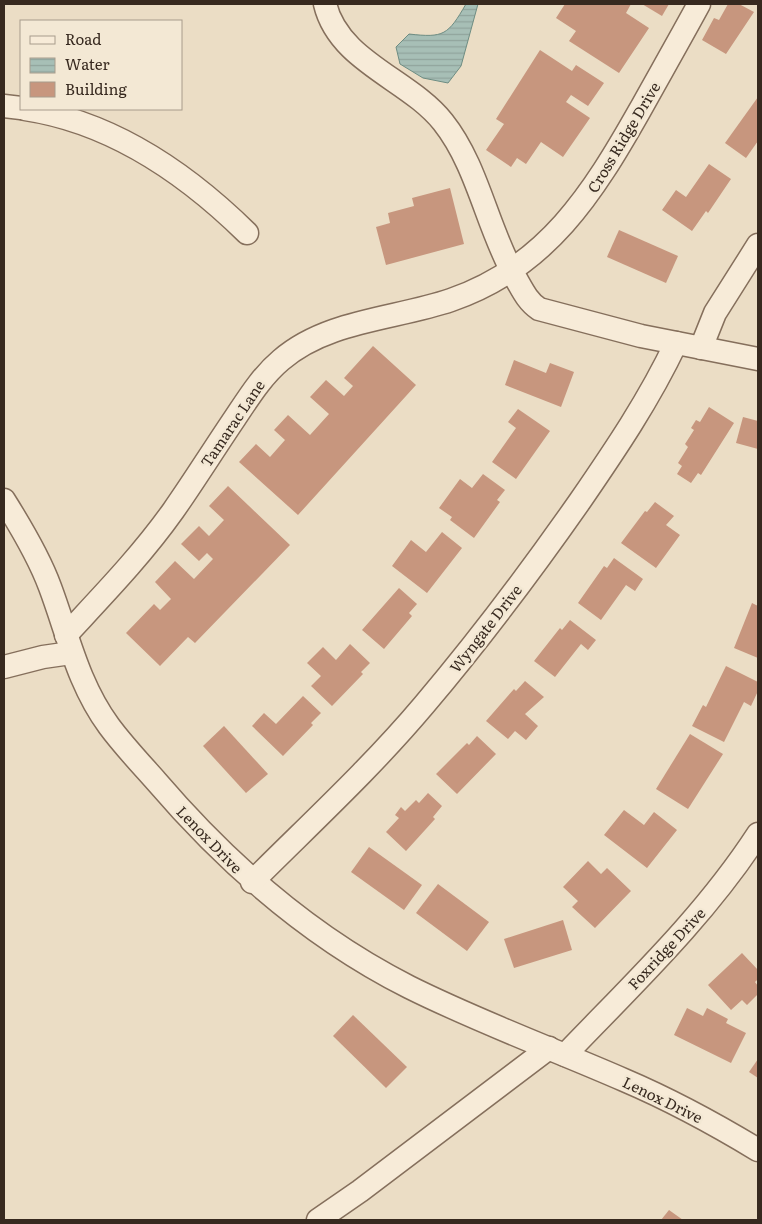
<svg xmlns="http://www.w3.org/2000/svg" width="762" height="1224" viewBox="0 0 762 1224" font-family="Literata,serif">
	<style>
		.water { fill: url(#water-rules); stroke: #6e8d83 }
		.building { fill: #c7967e }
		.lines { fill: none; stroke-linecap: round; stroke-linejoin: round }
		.minor-casing { stroke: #856f5c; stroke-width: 25 }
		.minor { stroke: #f7ebd8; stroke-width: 22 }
		.labels { text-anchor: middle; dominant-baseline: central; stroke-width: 5; stroke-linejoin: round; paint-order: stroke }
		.street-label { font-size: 15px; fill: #37291f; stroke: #f3e8d4 }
	</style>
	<defs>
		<pattern id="water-rules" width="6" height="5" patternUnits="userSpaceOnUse" patternTransform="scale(1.25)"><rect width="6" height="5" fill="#a7bfb6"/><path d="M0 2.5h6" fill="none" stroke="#90a49c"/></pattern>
	</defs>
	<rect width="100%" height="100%" fill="#ebddc5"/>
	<path class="water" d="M466,4H478L461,66L448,83L423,78L400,64L396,47L409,34C444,38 448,35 466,4Z"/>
	<g class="building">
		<polygon points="565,4 631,4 626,13 649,28 619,73 569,41 576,31 556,18"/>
		<polygon points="642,4 669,4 662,16"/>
		<polygon points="728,4 739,4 754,12 726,54 702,40 714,18 719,20"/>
		<polygon points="540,50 572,71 576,65 604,83 588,106 571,95 566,102 590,118 563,157 541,142 526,164 517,158 511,167 486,150 504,124 496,119"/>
		<polygon points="758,97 758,141 746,158 725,143"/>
		<polygon points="709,164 731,179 708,213 706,211 692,231 662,210 676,190 686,197"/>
		<polygon points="450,188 464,244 386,265 376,227 390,223 388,213 414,206 412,198"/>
		<polygon points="619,230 678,256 666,283 607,257"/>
		<polygon points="373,346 416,385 298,515 239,462 256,444 270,457 285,440 274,430 288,415 310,435 329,414 310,397 326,380 344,396 353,386 344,378"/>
		<polygon points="514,360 546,373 550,363 574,372 561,407 505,385"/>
		<polygon points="709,407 734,423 701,475 698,473 691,483 677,474 682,466 678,463 688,447 685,444 694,430 691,428 696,420 700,422"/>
		<polygon points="518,409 550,431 516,479 492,462 516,428 508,422"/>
		<polygon points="743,417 758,421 758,449 736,443"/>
		<polygon points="483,474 505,490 497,500 500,502 474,538 450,520 452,517 439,508 460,479 472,488"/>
		<polygon points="228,486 290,545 195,643 188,637 160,666 126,633 154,604 160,610 171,599 155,582 175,561 194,579 213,559 207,553 199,561 181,544 199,526 209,536 224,520 209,506"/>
		<polygon points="655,502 674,516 666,525 680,535 656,568 621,543 645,511 647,512"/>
		<polygon points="442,532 462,548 427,593 392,566 411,540 426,552"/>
		<polygon points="614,558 643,579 635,591 626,585 601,620 578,603 604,566 607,568"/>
		<polygon points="399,588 417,604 409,613 412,616 384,649 362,630"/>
		<polygon points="752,603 758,606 758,658 734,648"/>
		<polygon points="570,620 596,640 588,650 581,644 555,677 534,661 560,628 562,630"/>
		<polygon points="350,644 370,663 361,672 363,674 332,706 311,686 321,676 307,663 323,647 336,660"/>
		<polygon points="726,666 758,682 758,691 751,706 744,702 724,742 692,726 703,705 706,707"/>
		<polygon points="525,681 544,697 525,714 538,726 526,740 515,731 508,739 486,721 514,689 516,691"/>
		<polygon points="303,696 321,713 311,723 313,725 283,756 252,726 264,713 276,724"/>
		<polygon points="224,726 268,774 246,793 203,746"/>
		<polygon points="690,734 723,754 688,809 656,789"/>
		<polygon points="477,736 496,754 457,794 436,774 467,743 469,745"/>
		<polygon points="428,793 442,806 433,817 435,819 406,851 386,832 399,818 395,815 401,807 405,811 416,800 419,803"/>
		<polygon points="624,810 644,825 654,812 677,830 647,868 604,835"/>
		<polygon points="369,847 422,885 404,910 351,872"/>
		<polygon points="588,861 601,874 607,868 631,891 595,928 572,907 578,901 563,887"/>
		<polygon points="438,884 489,922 467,951 416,913"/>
		<polygon points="563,920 572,950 514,968 504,939"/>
		<polygon points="742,953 758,970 758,979 755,982 758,986 758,994 747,1005 742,1000 731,1010 708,985"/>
		<polygon points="687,1008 703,1016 707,1008 728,1019 726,1023 746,1033 731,1063 674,1035"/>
		<polygon points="353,1015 407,1067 386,1088 333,1036"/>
		<polygon points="758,1059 758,1078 749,1072"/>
		<polygon points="669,1210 683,1220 661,1220"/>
	</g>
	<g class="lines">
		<g class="minor-casing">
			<g id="minor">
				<path d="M325,4C339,62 409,79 443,122C478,166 487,228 515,277C522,289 527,301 539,309L641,336L758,359"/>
				<polyline points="4,106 21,108"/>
				<path d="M25,109C112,122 185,172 247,233"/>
				<polyline points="701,348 715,313 758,245"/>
				<path d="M4,500C21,527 39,557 50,587C68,635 78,684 109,726C123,745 140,763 156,781C228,865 310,937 409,987C479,1022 553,1049 624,1080C671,1100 715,1124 758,1150"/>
				<path d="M66,635C103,595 141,556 173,511C194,481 214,449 235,418C249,397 262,376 281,360C327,320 396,319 451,300C547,267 593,193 640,110C660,74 680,39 699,4"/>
				<polyline points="4,667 43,657 71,653"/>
				<path d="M252,882C310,824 371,768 424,705C479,640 531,571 580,501C615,450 649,400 676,343"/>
				<path d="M565,1055C633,984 704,917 758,834"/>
				<polyline points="318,1220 360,1191 549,1048"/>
			</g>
		</g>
		<use href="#minor" class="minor"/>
	</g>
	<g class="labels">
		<g class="street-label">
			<text transform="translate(623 137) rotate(-59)">Cross Ridge Drive</text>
			<text transform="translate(232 423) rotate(-56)">Tamarac Lane</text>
			<text transform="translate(485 628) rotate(-52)">Wyngate Drive</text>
			<text transform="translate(210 839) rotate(46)">Lenox Drive</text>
			<text transform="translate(666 948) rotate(-47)">Foxridge Drive</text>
			<text transform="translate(663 1099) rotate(26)">Lenox Drive</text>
		</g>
	</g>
	<rect width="762" height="1224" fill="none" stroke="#37291f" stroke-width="10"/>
	<rect x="20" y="20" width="162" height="90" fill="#f3e8d4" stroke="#a89c8c"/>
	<rect x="30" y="36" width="25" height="8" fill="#f7ebd8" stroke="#a89c8c"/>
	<text x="65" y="45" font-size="15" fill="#37291f">Road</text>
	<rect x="30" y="58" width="25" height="15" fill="url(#water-rules)" stroke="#a89c8c"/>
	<text x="65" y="70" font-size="15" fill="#37291f">Water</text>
	<rect x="30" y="82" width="25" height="15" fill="#c7967e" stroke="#a89c8c"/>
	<text x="65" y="95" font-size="15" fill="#37291f">Building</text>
</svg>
